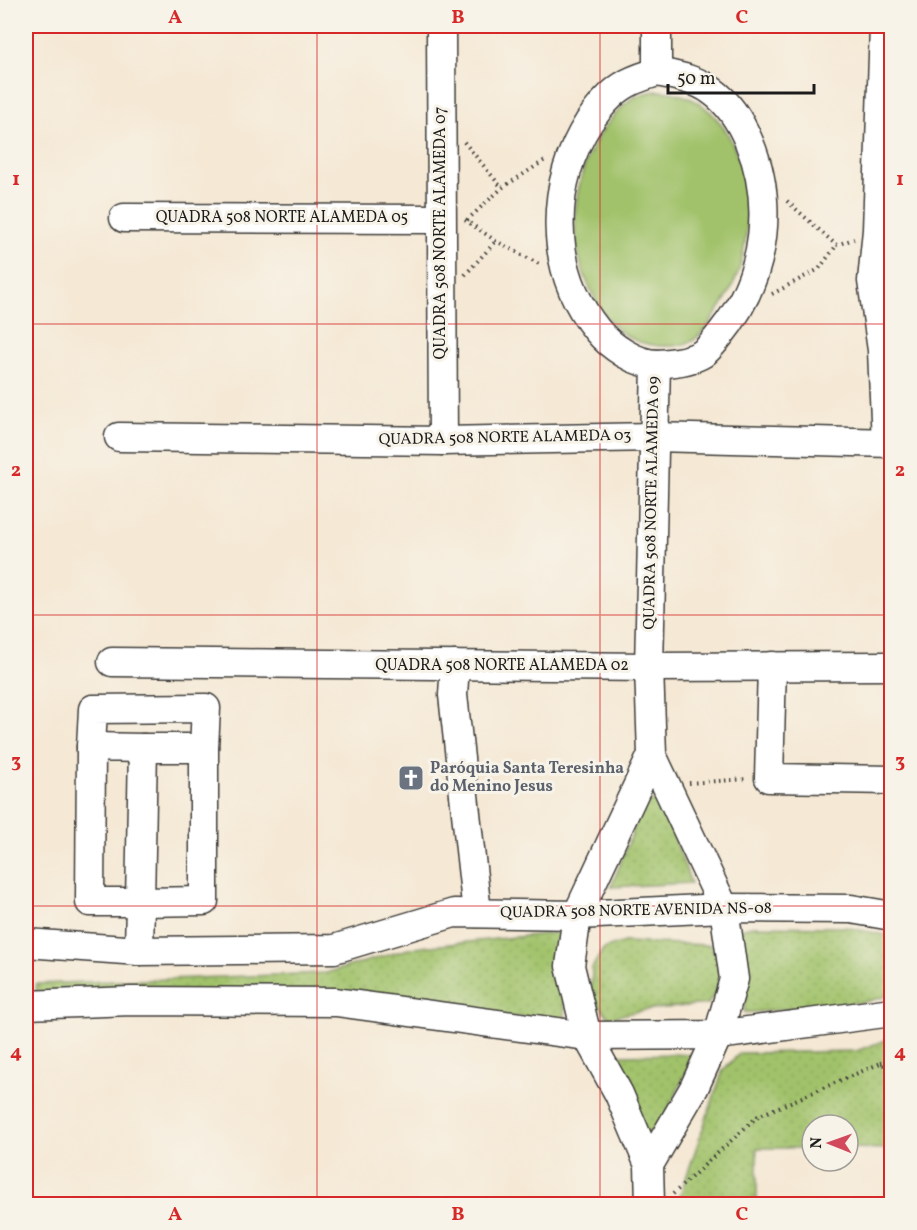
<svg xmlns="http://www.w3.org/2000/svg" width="917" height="1230" viewBox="0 0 917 1230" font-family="Vollkorn,serif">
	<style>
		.grass { fill: url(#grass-dots); stroke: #5e6f44; stroke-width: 1.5 }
		.park { fill: #a1c26b; stroke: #5e6f44; stroke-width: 1.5 }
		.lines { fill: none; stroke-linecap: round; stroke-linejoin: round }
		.minor-casing { stroke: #3d3b38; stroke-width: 31 }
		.path { stroke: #3d3b38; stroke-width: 4; stroke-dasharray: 1.5 4.5; stroke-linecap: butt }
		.minor { stroke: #fff; stroke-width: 28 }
		.grid { fill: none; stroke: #d62828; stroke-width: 1.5; stroke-opacity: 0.55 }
		.labels { text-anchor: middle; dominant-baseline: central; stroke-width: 6; stroke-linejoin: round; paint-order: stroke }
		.street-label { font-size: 16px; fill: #1c1c1c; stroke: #f7f3e8 }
		.worship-label { font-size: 16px; font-weight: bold; fill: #5b616d; stroke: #f7f3e8; text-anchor: start }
		.neatline { fill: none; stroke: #d62828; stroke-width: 2 }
		.grid-label { font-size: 20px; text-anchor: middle; font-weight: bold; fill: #d62828 }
	</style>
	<defs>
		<pattern id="grass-dots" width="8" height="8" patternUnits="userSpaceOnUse" patternTransform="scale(1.5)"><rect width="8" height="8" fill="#a1c26b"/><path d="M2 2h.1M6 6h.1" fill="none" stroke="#8aa65c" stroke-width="1.8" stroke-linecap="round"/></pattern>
	</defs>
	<rect width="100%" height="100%" fill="#f7f3e8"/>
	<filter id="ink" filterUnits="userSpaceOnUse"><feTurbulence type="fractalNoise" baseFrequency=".0167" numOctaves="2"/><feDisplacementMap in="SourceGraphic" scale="12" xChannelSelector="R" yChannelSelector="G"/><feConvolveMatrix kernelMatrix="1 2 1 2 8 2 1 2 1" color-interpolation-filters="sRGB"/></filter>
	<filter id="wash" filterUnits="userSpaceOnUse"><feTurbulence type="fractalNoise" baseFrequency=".008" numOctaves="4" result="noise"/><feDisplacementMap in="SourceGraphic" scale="24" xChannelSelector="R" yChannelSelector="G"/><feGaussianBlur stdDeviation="1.35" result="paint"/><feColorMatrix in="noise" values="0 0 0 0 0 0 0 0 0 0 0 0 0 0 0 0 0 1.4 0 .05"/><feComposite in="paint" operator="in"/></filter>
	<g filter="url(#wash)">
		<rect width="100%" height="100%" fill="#f5e8d4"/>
		<g class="grass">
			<polygon points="645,801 661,801 691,883 611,887"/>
			<polygon points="752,926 845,927 891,936 891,995 865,1002 744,1013 746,969 740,929"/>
			<polygon points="563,932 565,1019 37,996 36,984 326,973 412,948"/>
			<path d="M624,942L710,945C726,970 724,980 708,1004L643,1010L609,1018L591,995L592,968L603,949Z"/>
			<polygon points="891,1038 891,1149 848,1148 848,1125 812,1125 812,1148 757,1148 757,1204 677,1204 723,1070 740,1053 856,1051"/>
			<polygon points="695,1054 651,1145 610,1055"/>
		</g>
		<path class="park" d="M657,91C732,92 755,181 745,243C742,269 731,293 716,314C710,323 701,336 692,341C678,348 661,347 647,344C615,338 596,305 585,277C565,225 576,161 612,118C618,111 626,101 635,97C642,93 649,92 657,91Z"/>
	</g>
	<g filter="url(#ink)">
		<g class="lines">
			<g class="minor-casing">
				<g id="minor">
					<polyline points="441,26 443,441"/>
					<polyline points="884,26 877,230 872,281 882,350 886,443"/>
					<path d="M657,72C676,76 696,79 712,91C729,103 741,123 749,142C774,202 766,270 729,323C721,333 712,347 702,354C691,361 671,363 658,364C635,364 610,346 597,330C548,270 549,185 589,122C598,109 610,94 623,86C633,79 645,76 657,72Z"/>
					<polyline points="657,72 657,26"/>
					<polyline points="124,218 441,219"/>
					<polyline points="119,437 443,441 653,437 892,443"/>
					<polyline points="112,662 649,667 892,666"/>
					<polyline points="455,665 453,695 477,913"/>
					<polyline points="772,666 769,778 892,780"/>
					<polyline points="91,747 93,709 206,708 204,748"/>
					<polygon points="143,748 204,748 204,901 140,902"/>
					<polyline points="26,943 139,951 334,949 454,913 577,915 724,908 851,909 892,916"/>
					<polyline points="139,951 140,902 90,902 91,747 143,748"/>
					<polyline points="26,1005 131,1001 336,1002 587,1036 718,1035 892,1012"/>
					<polyline points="649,1165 694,1088 718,1035 734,979 724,908 652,755 649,667 656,364"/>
					<polyline points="650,1204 649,1165 619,1094 587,1036 570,966 577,915 652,755"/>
				</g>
			</g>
			<g class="path">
				<polyline points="464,142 502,188"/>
				<polyline points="787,201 836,245 854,239"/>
				<polyline points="465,220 496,241 541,265"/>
				<polyline points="467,220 502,188 547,159"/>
				<polyline points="465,275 496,241"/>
				<polyline points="772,294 819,269 836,246"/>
				<polyline points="689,783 747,779"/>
				<polyline points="881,1063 892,1061"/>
				<polyline points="673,1194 758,1116 881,1063 892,1071"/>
			</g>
			<use href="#minor" class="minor"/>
		</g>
	</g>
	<path class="grid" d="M317,26V1204M600,26V1204M26,324H892M26,615H892M26,906H892"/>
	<defs>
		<g id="church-square" transform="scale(1.35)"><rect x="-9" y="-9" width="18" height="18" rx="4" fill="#6b7280" stroke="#f7f3e8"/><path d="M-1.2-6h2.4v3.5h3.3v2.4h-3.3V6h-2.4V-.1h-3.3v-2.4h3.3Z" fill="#fff"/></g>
	</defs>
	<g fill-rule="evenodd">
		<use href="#church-square" x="411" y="778"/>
	</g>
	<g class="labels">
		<g class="street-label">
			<text x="282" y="218">QUADRA 508 NORTE ALAMEDA 05</text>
			<text transform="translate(441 233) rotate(-90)">QUADRA 508 NORTE ALAMEDA 07</text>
			<text transform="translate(505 438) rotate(-1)">QUADRA 508 NORTE ALAMEDA 03</text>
			<text transform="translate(652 503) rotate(-89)">QUADRA 508 NORTE ALAMEDA 09</text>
			<text x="502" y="666">QUADRA 508 NORTE ALAMEDA 02</text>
			<text transform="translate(636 911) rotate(-1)">QUADRA 508 NORTE AVENIDA NS-08</text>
		</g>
		<g class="worship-label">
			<text x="430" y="769">Paróquia Santa Teresinha<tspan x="430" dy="18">do Menino Jesus</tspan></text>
		</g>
	</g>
	<rect width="917" height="1230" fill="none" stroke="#f7f3e8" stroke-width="66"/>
	<g transform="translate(830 1143) rotate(271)"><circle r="28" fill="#f7f3e8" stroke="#9f9d96" stroke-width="1.5"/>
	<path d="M0-4.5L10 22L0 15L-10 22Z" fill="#d1495b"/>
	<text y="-9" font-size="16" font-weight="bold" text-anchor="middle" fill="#1c1c1c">N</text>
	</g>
	<path d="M668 84v9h146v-9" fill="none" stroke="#1c1c1c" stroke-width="3"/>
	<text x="677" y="84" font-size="18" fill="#1c1c1c" stroke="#f7f3e8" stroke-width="4.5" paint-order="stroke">50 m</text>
	<rect x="33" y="33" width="851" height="1164" class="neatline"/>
	<g class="grid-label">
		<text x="175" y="23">A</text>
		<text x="458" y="23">B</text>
		<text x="742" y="23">C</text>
		<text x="16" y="185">1</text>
		<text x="900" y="185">1</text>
		<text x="16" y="476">2</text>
		<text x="900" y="476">2</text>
		<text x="16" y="767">3</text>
		<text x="900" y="767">3</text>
		<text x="16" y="1058">4</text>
		<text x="900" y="1058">4</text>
		<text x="175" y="1220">A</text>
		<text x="458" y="1220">B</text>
		<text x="742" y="1220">C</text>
	</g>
</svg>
